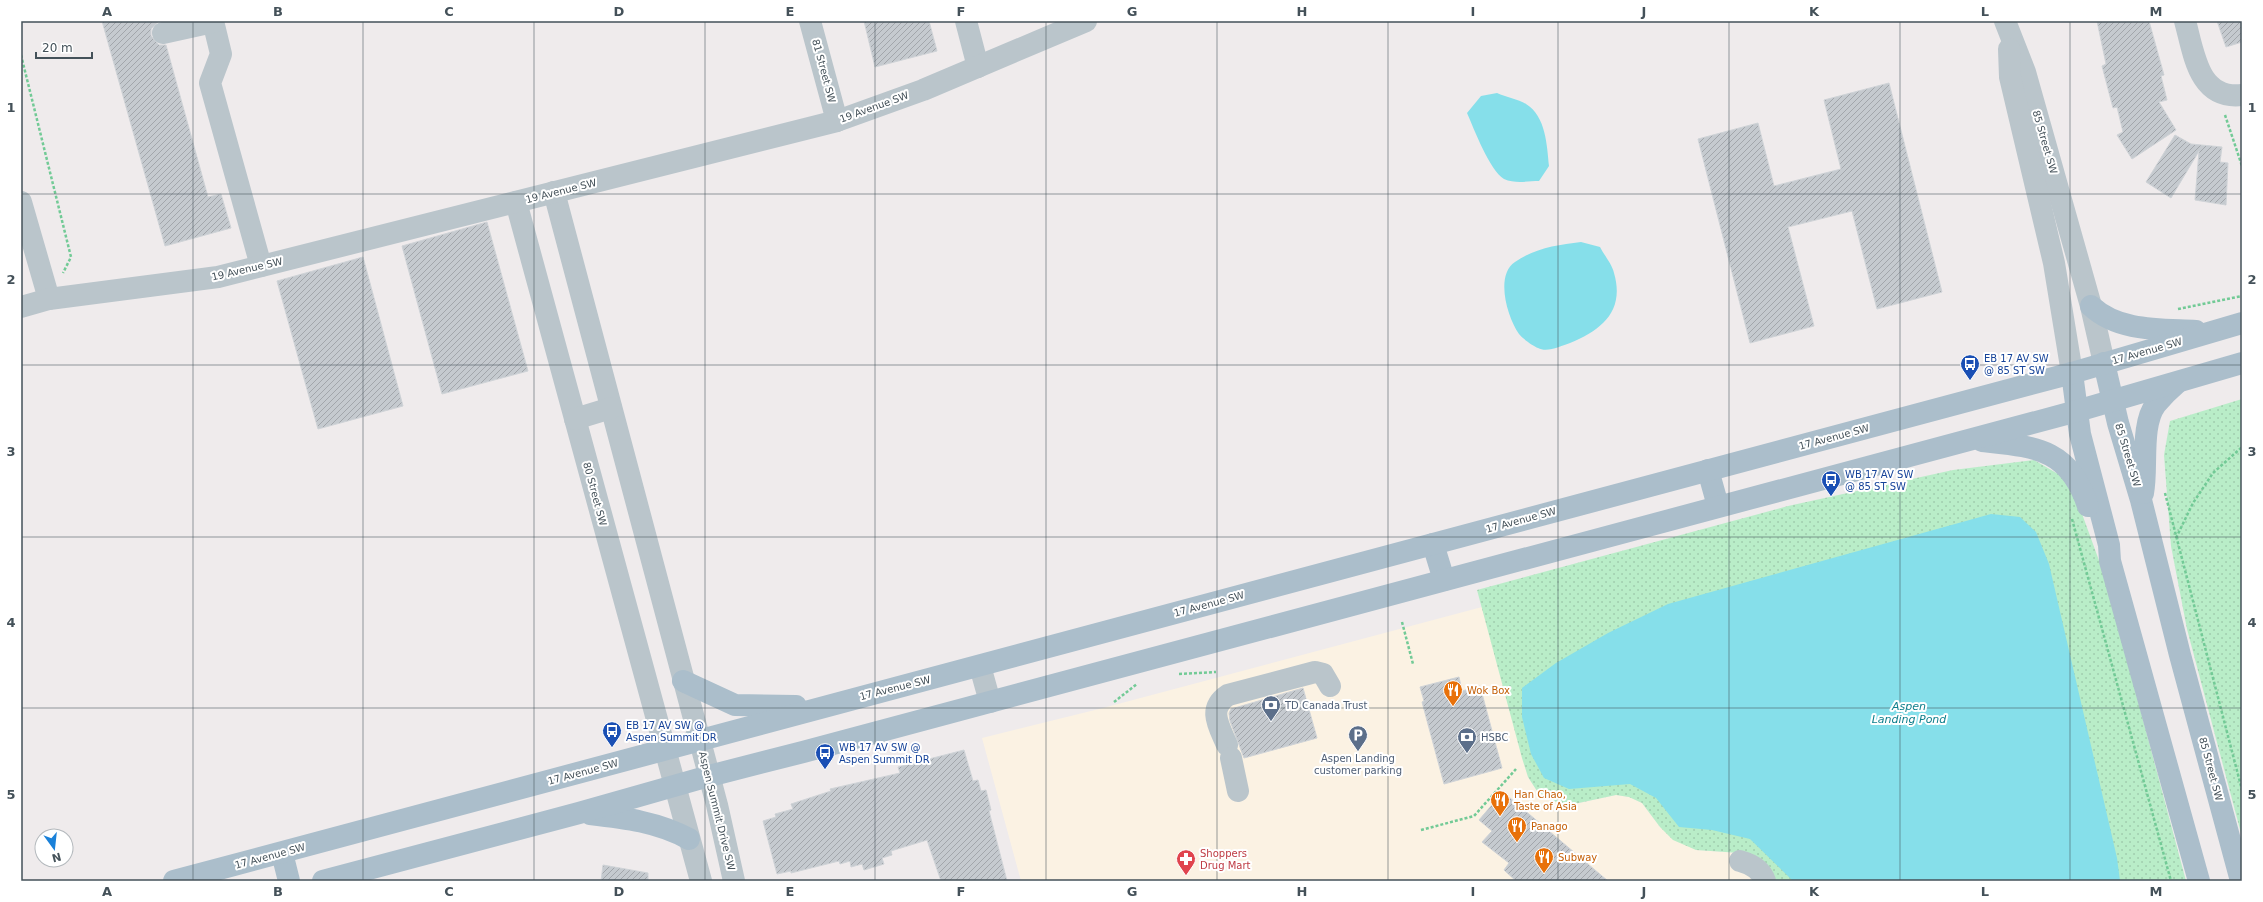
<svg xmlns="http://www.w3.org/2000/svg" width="2263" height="902" viewBox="0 0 2263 902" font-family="'DejaVu Sans',sans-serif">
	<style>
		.commercial { fill: #fbf2e3 }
		.park { fill: url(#park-dots) }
		.water { fill: #86dfea }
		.building { fill: url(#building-hatch); stroke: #cfd3d7 }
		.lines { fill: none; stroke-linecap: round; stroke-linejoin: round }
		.path { stroke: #72ca96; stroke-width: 2.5; stroke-dasharray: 3 2; stroke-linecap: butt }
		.minor { stroke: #bac5cb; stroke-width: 22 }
		.major { stroke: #abbecb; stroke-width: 22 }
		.grid { fill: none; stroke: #445159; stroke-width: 1; stroke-opacity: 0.55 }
		.labels { text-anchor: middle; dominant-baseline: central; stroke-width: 4; stroke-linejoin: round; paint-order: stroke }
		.street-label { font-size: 10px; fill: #445159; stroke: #fff }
		.transit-label { font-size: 10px; fill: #164399; stroke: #fff; text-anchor: start }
		.food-label { font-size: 10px; fill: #c56008; stroke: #fff; text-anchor: start }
		.service-label { font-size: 10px; fill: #4e5e75; stroke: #fff; text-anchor: start }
		.health-label { font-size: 10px; fill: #be3a42; stroke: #fff; text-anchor: start }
		.water-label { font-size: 11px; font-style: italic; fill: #0e7f8c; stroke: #fff }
		.neatline { fill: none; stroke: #445159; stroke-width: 1.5 }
		.grid-label { font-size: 13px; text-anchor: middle; font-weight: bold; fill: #445159 }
	</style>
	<defs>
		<pattern id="park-dots" width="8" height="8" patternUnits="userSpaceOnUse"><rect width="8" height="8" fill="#b9edc8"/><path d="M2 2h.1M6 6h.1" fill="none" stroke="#a0cdae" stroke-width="1.8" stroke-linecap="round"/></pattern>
		<pattern id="building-hatch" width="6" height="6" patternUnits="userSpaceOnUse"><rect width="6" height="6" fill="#c5cacf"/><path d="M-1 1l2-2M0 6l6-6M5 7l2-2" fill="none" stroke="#a2a6ab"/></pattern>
	</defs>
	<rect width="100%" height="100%" fill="#efebec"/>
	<polygon class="commercial" points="1482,607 1528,777 1537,791 1565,804 1574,804 1616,795 1629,797 1642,803 1660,827 1696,850 1740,853 1774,881 1021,881 982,738 1103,708"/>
	<g class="park">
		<polygon points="2242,399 2242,837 2187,629 2171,546 2164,455 2170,421"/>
		<polygon points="2034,460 2065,478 2077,500 2105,577 2186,881 1774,881 1740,853 1696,850 1673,840 1660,827 1642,803 1629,797 1616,795 1574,804 1565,804 1553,801 1537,791 1528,777 1522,758 1477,590 1788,506 1953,470"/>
	</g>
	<g class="water">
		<path d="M1497,93C1506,97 1518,99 1526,104C1546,116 1547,146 1549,166L1539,181C1528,181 1515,184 1504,179C1490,171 1474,129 1467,113L1481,96Z"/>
		<path d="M1581,242L1600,247C1604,255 1612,264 1614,273C1625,311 1602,330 1570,343C1561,346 1547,353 1538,348C1533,346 1523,339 1519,334C1507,317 1495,275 1515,262C1535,248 1557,245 1581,242Z"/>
		<polygon points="1991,514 2020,517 2036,532 2049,564 2117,858 2120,881 1793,881 1750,839 1712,830 1679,827 1656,798 1630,784 1569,789 1544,778 1531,754 1522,717 1522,688 1556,663 1608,633 1668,604"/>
	</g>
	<g class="building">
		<polygon points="102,21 159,21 151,29 151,36 159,45 166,45 208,197 221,194 231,228 165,246"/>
		<polygon points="864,21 929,21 937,51 875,67"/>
		<polygon points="2097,21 2149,21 2164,75 2161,76 2167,100 2159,102 2176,130 2132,159 2117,135 2123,132 2117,107 2113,108 2102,66 2106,64"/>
		<polygon points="2217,21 2242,21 2242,42 2226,47"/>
		<polygon points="1889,83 1942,292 1877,309 1852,211 1788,227 1814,326 1750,343 1698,139 1758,123 1774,186 1841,169 1824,100"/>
		<polygon points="2175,135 2191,144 2222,147 2220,162 2228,163 2226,205 2195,200 2199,151 2171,198 2146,182"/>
		<polygon points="487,222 528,371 442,394 402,246"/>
		<polygon points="363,257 403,406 318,429 277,281"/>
		<polygon points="1459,677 1462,691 1480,686 1502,768 1444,784 1422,702 1424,701 1420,687"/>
		<polygon points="1303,688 1317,738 1244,758 1230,721 1229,713 1231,709"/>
		<polygon points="964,750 973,781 978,780 981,791 986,790 991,810 989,811 1007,881 941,881 927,840 891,851 892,855 882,858 884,864 864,870 862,864 851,867 850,861 840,864 839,861 791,873 791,871 777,874 763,821 776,817 775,814 793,809 791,804 831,791 830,789 900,773 898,767"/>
		<polygon points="1503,792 1608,881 1516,881 1504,870 1509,863 1482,842 1492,831 1479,820"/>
		<polygon points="603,865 648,873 648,881 601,881"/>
	</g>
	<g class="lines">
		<g class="path">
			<polyline points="21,55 71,257 63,273"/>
			<polyline points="2225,115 2242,166"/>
			<polyline points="2178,309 2242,296"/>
			<polyline points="2165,493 2242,790"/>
			<polyline points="2072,519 2171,881"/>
			<polyline points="2176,538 2193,503 2213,473 2242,447"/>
			<polyline points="1402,622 1413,664"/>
			<polyline points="1179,674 1216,672"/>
			<polyline points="1114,702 1137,684"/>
			<polyline points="1421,830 1474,816 1516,769"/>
		</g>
		<g class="minor">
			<polyline points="213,21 221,54 210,83 261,266"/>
			<polyline points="810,21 837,121"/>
			<polyline points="966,21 978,67"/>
			<polyline points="2005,21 2025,72 2091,306 2104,363"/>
			<path d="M2185,21C2194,53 2198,100 2242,95"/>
			<polyline points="163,33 213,22"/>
			<polyline points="2009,49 2010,77 2054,263 2072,373"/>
			<polyline points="554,192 717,805 734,881"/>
			<polyline points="21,202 49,299"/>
			<polyline points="516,202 701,881"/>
			<polyline points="21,307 49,299 218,277 837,121 923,90 1086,21"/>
			<polyline points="575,419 611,408"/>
			<polyline points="980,666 990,702"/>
			<path d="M1227,745C1219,726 1207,709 1228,695L1315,672L1323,674L1330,686"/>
			<polyline points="1231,758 1238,791"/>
			<path d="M1740,861C1751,864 1761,869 1765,881"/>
		</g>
		<g class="major">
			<path d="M2091,306C2119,332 2160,329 2196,331"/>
			<polyline points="2104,363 2118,423 2141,500 2180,655 2241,881"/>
			<polyline points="2072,373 2080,434 2109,545 2110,561 2199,881"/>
			<path d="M1982,441C2036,447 2069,448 2088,506"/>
			<polyline points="1708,470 1718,506"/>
			<path d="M2143,493C2148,468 2140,425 2156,404C2162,397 2169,390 2176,384"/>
			<polyline points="1433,544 1444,580"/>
			<polyline points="683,681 735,705 796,706"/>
			<path d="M590,814C625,818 658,822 689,839"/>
			<polyline points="282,853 289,881"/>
			<polyline points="174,881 2072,373 2242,323"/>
			<polyline points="323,881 579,813 709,776 803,752 2077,411 2242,363"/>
		</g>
	</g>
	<path class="grid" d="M193,21V881M363,21V881M534,21V881M705,21V881M875,21V881M1046,21V881M1217,21V881M1388,21V881M1558,21V881M1729,21V881M1900,21V881M2070,21V881M21,194H2242M21,365H2242M21,537H2242M21,708H2242"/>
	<defs>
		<g id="bus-pin" transform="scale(1)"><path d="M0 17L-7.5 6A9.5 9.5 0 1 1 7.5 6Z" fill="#1a4fb4" stroke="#fff"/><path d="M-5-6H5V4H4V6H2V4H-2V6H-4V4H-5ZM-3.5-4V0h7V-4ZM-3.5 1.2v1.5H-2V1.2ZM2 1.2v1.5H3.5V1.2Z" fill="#fff"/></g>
		<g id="restaurant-pin" transform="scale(1)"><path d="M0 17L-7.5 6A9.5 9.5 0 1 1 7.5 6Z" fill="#e8710a" stroke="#fff"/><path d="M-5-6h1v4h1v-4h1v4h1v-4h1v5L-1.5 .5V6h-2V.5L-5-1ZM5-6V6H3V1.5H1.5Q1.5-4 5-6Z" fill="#fff"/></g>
		<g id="bank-pin" transform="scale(1)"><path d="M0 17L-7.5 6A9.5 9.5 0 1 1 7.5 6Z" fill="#5c6f8a" stroke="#fff"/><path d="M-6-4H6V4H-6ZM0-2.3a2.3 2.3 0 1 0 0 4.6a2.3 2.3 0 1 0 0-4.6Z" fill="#fff"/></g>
		<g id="parking-pin" transform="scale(1)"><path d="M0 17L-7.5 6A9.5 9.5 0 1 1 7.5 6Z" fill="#5c6f8a" stroke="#fff"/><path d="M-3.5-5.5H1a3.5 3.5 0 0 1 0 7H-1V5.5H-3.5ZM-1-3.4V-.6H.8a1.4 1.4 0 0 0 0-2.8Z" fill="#fff"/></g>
		<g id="pharmacy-pin" transform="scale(1)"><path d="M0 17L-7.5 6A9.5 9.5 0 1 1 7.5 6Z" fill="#e0444e" stroke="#fff"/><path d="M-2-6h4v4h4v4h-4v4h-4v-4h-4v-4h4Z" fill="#fff"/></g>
	</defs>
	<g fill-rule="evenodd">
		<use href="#bus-pin" x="1970" y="364"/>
		<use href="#bus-pin" x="1831" y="480"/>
		<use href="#restaurant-pin" x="1453" y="690"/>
		<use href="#bank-pin" x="1271" y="705"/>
		<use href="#bus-pin" x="612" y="731"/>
		<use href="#parking-pin" x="1358" y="735"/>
		<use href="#bank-pin" x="1467" y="737"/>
		<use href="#bus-pin" x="825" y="753"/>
		<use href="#restaurant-pin" x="1500" y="800"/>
		<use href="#restaurant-pin" x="1517" y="826"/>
		<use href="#restaurant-pin" x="1544" y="857"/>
		<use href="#pharmacy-pin" x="1186" y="859"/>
	</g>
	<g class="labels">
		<g class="street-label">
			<text transform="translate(824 71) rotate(75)">81 Street SW</text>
			<text transform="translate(874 107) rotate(-20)">19 Avenue SW</text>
			<text transform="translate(2045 142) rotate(74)">85 Street SW</text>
			<text transform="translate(561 191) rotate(-14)">19 Avenue SW</text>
			<text transform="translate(247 269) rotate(-13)">19 Avenue SW</text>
			<text transform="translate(2147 351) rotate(-16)">17 Avenue SW</text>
			<text transform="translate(1834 437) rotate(-15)">17 Avenue SW</text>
			<text transform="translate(2128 455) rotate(73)">85 Street SW</text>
			<text transform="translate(595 494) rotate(75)">80 Street SW</text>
			<text transform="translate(1521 520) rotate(-15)">17 Avenue SW</text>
			<text transform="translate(1209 604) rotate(-15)">17 Avenue SW</text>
			<text transform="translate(895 688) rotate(-14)">17 Avenue SW</text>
			<text transform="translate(2211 769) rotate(75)">85 Street SW</text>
			<text transform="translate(583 772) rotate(-15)">17 Avenue SW</text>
			<text transform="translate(717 811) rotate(76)">Aspen Summit Drive SW</text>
			<text transform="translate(270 856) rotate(-15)">17 Avenue SW</text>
		</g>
		<g class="transit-label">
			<text x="1984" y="358">EB 17 AV SW<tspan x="1984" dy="12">@ 85 ST SW</tspan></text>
			<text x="1845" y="474">WB 17 AV SW<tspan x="1845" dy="12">@ 85 ST SW</tspan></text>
			<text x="626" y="725">EB 17 AV SW @<tspan x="626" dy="12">Aspen Summit DR</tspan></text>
			<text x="839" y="747">WB 17 AV SW @<tspan x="839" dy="12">Aspen Summit DR</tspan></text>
		</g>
		<g class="food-label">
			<text x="1467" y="690">Wok Box</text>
			<text x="1514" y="794">Han Chao,<tspan x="1514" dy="12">Taste of Asia</tspan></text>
			<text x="1531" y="826">Panago</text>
			<text x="1558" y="857">Subway</text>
		</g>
		<g class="service-label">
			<text x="1285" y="705">TD Canada Trust</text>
			<text x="1481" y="737">HSBC</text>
			<text x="1358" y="758" text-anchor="middle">Aspen Landing<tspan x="1358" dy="12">customer parking</tspan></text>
		</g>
		<g class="health-label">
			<text x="1200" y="853">Shoppers<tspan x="1200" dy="12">Drug Mart</tspan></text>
		</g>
		<g class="water-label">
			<text x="1909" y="706">Aspen<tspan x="1909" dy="13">Landing Pond</tspan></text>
		</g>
	</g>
	<rect width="2263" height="902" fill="none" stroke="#ffffff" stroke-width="44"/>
	<g transform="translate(54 848) rotate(165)"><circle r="19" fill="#ffffff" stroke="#b4b9bd"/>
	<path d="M0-3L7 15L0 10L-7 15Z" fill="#1a81d9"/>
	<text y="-6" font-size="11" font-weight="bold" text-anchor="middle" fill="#445159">N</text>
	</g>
	<path d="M36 52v6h56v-6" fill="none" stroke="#445159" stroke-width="2"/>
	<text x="42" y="52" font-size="12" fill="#445159" stroke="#ffffff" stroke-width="3" paint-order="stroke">20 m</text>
	<rect x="22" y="22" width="2219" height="858" class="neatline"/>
	<g class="grid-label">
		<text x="107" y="16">A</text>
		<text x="278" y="16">B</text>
		<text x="449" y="16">C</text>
		<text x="619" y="16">D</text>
		<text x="790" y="16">E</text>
		<text x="961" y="16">F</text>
		<text x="1132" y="16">G</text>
		<text x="1302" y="16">H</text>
		<text x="1473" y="16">I</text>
		<text x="1644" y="16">J</text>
		<text x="1814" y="16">K</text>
		<text x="1985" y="16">L</text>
		<text x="2156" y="16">M</text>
		<text x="11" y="112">1</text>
		<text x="2252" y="112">1</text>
		<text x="11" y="284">2</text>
		<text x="2252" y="284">2</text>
		<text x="11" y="456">3</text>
		<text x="2252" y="456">3</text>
		<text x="11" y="627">4</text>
		<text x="2252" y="627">4</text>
		<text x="11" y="799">5</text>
		<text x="2252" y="799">5</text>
		<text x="107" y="896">A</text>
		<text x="278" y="896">B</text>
		<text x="449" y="896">C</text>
		<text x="619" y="896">D</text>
		<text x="790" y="896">E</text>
		<text x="961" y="896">F</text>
		<text x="1132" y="896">G</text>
		<text x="1302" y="896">H</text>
		<text x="1473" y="896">I</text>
		<text x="1644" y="896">J</text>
		<text x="1814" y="896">K</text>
		<text x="1985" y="896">L</text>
		<text x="2156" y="896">M</text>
	</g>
</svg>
